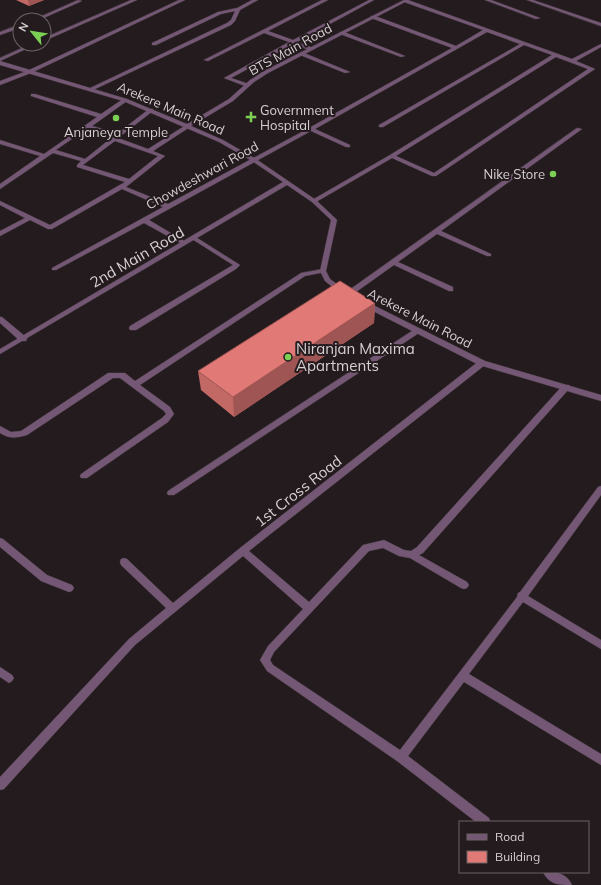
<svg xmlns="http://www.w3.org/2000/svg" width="601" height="885" viewBox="0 0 601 885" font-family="Mulish,sans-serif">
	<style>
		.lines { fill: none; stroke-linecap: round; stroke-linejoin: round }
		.minor-casing { stroke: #41383b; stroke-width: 1 }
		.tertiary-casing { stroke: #41383b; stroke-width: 1 }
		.minor { fill: #745774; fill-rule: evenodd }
		.tertiary { fill: #745774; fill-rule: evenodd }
		.wall { fill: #c26966 }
		.shaded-wall { fill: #9e5553 }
		.building { fill: #e17a77; stroke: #9e5553 }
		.poi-dot { fill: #7cd155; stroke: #241b1e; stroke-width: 1.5 }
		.labels { text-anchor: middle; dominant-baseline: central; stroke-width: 4; stroke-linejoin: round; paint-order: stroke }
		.far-street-label { font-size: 13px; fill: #d7d0d2; stroke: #241b1e }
		.far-poi-label { font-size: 13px; fill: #d7d0d2; stroke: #241b1e; text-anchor: start }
		.street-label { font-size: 15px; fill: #d7d0d2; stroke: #241b1e }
		.poi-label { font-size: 15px; fill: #d7d0d2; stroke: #241b1e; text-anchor: start }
	</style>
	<rect width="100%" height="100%" fill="#241b1e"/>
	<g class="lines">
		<g class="minor-casing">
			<g id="minor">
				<polygon points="78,0 82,1 39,20 33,20"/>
				<polygon points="131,0 137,0 44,41 44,38"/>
				<polygon points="179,0 185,0 31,73 0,85 0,81 27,71"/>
				<polygon points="252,0 258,0 240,10 235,21 231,25 93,90 88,89 227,23 231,20 235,11 221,14 156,45 152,45 152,43 218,12 237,8"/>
				<polygon points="322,0 328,0 268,31 293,40 369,0 374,0 297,42 313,48 313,50 309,50 294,44 231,78 249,84 249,86 245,86 224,78 289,42 264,33 208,61 204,60"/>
				<path d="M404,0H408L572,59L601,44V47L576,61L595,69L436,176H432L392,158L316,202H312V200L390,155L552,55L524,45L383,127H379V125L520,44L487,32L315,129L350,145V147H346L311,131L149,220L186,242V244H182L144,223L56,270H52V268L163,207L122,189L52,229H48L30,220L0,236V231L25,218L0,205V201L50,225L125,182L77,167V165L81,161L53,153L0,189V184L40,156L0,144V140L44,154L97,117L31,96V94H35L101,114L123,99H127V101L92,126L118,133L149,109H153V111L118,138L148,149L186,125H190V127L153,151L165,156L126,187L168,204L309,128L452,48L371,18V16H375L456,46L483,30L404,2ZM556,57L588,69L434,173L396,156ZM88,128L115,135L85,159L56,150ZM115,141L158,156L129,179L83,165Z"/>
				<polygon points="485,0 491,0 540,18 536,19"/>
				<polygon points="527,0 533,0 601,23 601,26"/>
				<polygon points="18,25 20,25 20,28 0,35 0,32"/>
				<polygon points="340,32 344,32 405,56 401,57 340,34"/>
				<polygon points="31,44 37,44 0,61 0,58"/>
				<polygon points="300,53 304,53 350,72 345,73 300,55"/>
				<polygon points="577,128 582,129 441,231 491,254 491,256 487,256 437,234 398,262 453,287 453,291 449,291 394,265 349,297 345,297 344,295 345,293"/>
				<polygon points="194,236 240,265 236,269 136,330 130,330 129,328 130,326 233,265 192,239 192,237"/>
				<path d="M323,269L326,271L325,272L305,276L140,385L170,407L174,414L168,422L87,478H81L80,476L81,474L162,418L166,414L164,411L120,378H113L27,435C17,438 9,439 0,433V426L11,432L21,431L108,373H125L135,381L301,273Z"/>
				<polygon points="0,317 2,317 26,337 27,339 26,341 20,341 0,323"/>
				<polygon points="415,329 421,329 422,331 174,495 168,495 167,493 168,491"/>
				<polygon points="482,360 486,363 485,365 249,551 309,602 363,545 384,540 404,550 411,551 417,547 563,385 569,385 570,387 569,389 423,553 419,555 467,582 469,585 467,588 464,589 461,588 410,558 399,556 383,548 369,551 274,652 270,660 273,665 400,750 517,597 518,593 520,592 598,487 601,486 601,495 528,596 601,640 601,649 523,602 469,674 601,754 601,765 464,682 408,756 489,818 490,822 476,822 397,761 267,671 260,660 268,646 303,609 243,556 135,645 4,789 0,790 0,777 129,639 166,608 121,565 120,562 121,559 124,558 127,559 173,603 240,548 479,361"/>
				<polygon points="0,538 3,539 47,575 72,585 74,588 72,591 69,592 41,581 0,547"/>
				<polygon points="0,667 12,675 14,678 12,681 9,683 0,677"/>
				<path d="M543,872C555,872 566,872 572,885C560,885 549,885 543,872Z"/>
			</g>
		</g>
		<g class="tertiary-casing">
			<g id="tertiary">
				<polygon points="404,0 409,0 268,73 254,82 233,101 191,126 223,140 256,159 316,200 336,219 337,220 326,271 330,279 345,290 345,294 341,294 325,281 320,271 331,220 312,202 287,185 0,354 0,349 283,182 252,161 219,142 123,101 0,65 0,61 127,99 187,124 229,99 250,80 264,71"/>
				<polygon points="363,302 367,302 485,361 601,395 601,401 479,365 363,306 362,304"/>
			</g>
		</g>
		<use href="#minor" class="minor"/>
		<use href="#tertiary" class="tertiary"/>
	</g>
	<g class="wall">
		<polygon points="16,0 44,0 29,6"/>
		<polygon points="375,303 374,323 234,417 201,390 198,371"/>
	</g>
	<g class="shaded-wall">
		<polygon points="28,0 44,0 29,6"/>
		<polygon points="375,303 374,323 234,417 233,397"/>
	</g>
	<polygon class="building" points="340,281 375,303 233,397 198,371"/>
	<g class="poi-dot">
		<path d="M249 111h4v4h4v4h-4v4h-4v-4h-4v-4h4z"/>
		<circle cx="116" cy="118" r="4"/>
		<circle cx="553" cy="174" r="4"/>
		<circle cx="288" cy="357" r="4"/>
	</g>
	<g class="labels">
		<g class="far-street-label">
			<text transform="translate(290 49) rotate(-29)">BTS Main Road</text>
			<text transform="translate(171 108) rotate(23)">Arekere Main Road</text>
			<text transform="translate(202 175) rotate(-29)">Chowdeshwari Road</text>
			<text transform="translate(420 318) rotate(27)">Arekere Main Road</text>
		</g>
		<g class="far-poi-label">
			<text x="260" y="110">Government<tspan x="260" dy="15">Hospital</tspan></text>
			<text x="116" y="132" text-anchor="middle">Anjaneya Temple</text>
			<text x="545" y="174" text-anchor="end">Nike Store</text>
		</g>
		<g class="street-label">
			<text transform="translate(137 257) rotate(-30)">2nd Main Road</text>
			<text transform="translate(298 491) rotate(-38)">1st Cross Road</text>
		</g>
		<g class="poi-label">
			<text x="296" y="348">Niranjan Maxima<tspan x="296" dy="17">Apartments</tspan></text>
		</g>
	</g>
	<rect x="459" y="821" width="130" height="52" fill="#241b1e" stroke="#6c6366"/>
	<rect x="467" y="834" width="20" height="6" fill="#745774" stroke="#6c6366"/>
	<text x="495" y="841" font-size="12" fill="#d7d0d2">Road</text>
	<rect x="467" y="851" width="20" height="12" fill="#e17a77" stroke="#6c6366"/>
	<text x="495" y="861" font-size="12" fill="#d7d0d2">Building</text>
	<g transform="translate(32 32) rotate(300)"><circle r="19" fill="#241b1e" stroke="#6c6366"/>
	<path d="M0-3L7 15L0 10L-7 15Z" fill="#7cd155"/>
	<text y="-6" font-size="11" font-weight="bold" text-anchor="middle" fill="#d7d0d2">N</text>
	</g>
</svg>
